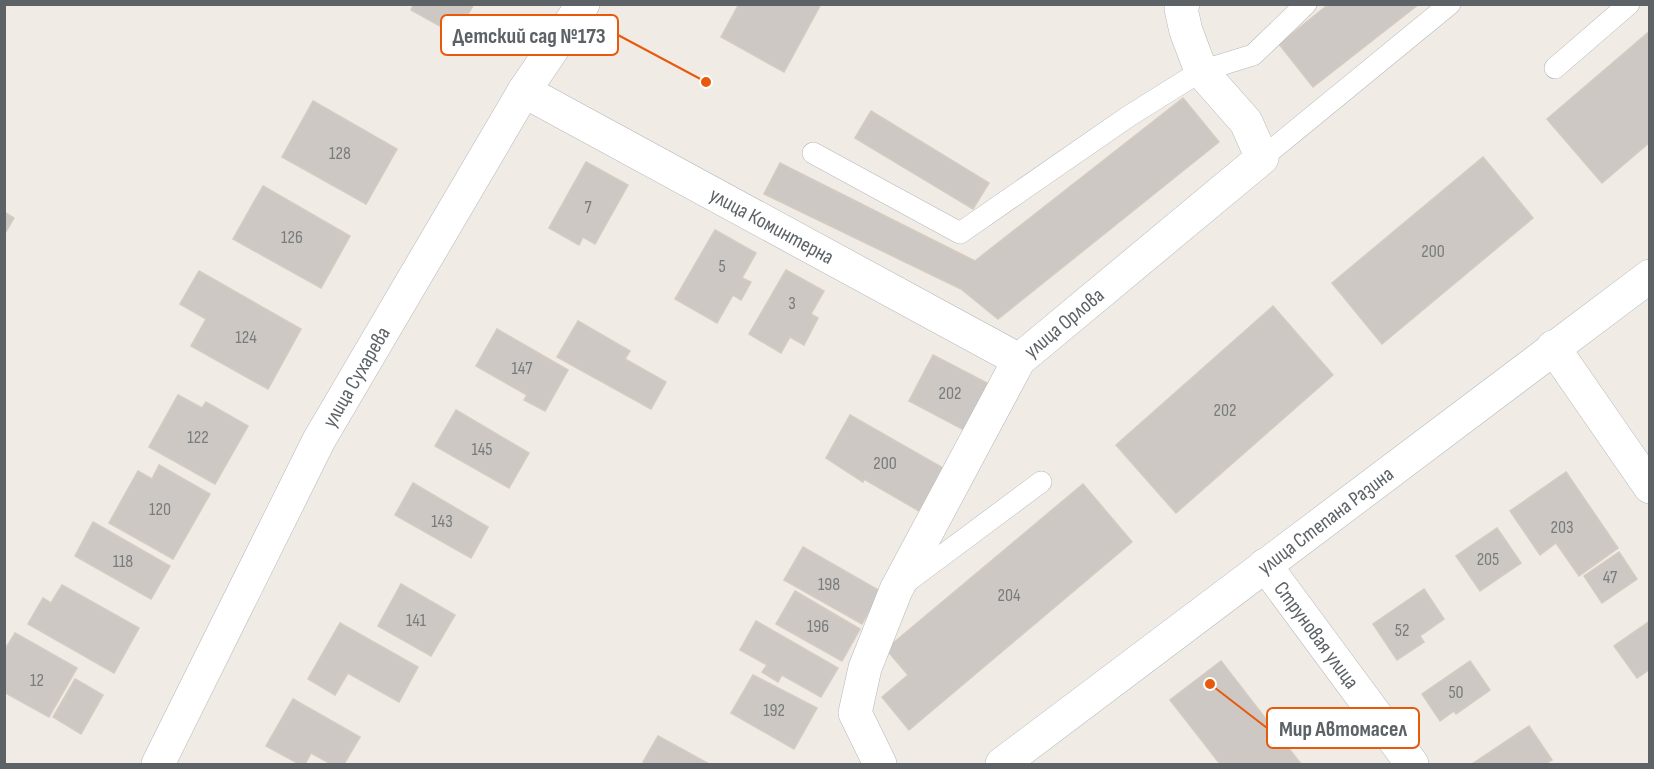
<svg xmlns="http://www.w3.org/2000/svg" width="1654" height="769" viewBox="0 0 1654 769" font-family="'Sofia Sans Condensed',sans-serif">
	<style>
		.building { fill: #cdc8c3; stroke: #d5cbc1; stroke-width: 1.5 }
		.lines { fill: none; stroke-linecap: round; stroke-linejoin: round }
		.service-casing { stroke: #b5b8bc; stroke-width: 22 }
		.minor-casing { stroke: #b5b8bc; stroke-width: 34 }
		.secondary-casing { stroke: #b3b9bd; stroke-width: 34 }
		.service { stroke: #fff; stroke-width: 21 }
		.minor { stroke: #fff; stroke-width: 33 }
		.secondary { stroke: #fff; stroke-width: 33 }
		.labels { text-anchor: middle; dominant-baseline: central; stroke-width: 5; stroke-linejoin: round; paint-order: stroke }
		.number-label { font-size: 18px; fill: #787c7d }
		.street-label { font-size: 21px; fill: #5c6266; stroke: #fff }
		.leader { fill: none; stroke: #e8590c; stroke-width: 2 }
		.callout-dot { fill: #e8590c; stroke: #fff; stroke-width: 2 }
		.callout { fill: #fff; stroke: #e8590c; stroke-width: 2 }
		.callout-label { font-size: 22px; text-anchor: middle; font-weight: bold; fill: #5c6266 }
	</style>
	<rect width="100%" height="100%" fill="#f0ebe4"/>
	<g class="building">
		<polygon points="414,4 474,4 456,35 411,10"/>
		<polygon points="739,4 821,4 784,72 721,37"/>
		<polygon points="1329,4 1419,4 1313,87 1279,44"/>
		<polygon points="1650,31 1650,142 1602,183 1547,119"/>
		<polygon points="1183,98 1219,142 998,319 961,289 764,194 780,163 975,261"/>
		<polygon points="313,101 397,149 366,204 282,157"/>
		<polygon points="871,111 989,183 973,209 855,138"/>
		<polygon points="1483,157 1533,218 1382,344 1332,283"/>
		<polygon points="586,162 628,185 595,244 583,237 579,245 549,228"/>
		<polygon points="263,186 350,236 321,288 233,239"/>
		<polygon points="4,212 14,218 4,235"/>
		<polygon points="715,230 756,253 742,278 751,282 741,300 733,295 717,323 675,299"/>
		<polygon points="786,270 824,291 811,314 818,318 804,345 790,337 781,353 749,334"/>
		<polygon points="199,271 301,329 268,389 191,346 206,319 180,304"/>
		<polygon points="1273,306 1333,375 1176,513 1116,445"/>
		<polygon points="578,321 630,351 625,359 666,382 651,409 557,357"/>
		<polygon points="497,329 568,370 545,411 524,400 527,395 476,366"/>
		<polygon points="933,355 991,385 966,431 909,401"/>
		<polygon points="178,395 202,408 206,402 248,426 215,484 149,447"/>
		<polygon points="456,410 529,453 509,488 435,446"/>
		<polygon points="850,415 943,468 919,511 864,479 863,482 826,458"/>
		<polygon points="159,465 210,494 173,559 109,523 138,471 152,479"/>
		<polygon points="1566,472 1618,548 1579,576 1556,543 1540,555 1510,511"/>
		<polygon points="413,483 488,527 471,558 395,515"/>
		<polygon points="1083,484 1132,542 909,730 882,697 908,675 886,649"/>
		<polygon points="93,522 170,566 151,599 75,556"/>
		<polygon points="1497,528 1521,563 1480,591 1456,556"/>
		<polygon points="803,547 880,591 862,624 784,580"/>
		<polygon points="1619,552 1637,579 1602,603 1584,576"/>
		<polygon points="401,584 455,615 431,656 378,626"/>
		<polygon points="62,585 139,628 114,673 28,624 43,598 51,603"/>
		<polygon points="1424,589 1444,619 1420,636 1424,642 1397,660 1373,624"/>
		<polygon points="795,591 860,629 842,661 776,624"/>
		<polygon points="756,621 838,668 821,697 782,675 778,682 762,672 767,665 740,650"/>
		<polygon points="1650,621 1650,669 1637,678 1614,646"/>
		<polygon points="340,623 418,667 399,702 348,673 335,695 308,679"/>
		<polygon points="15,633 77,668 49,717 4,692 4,651"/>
		<polygon points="1221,661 1301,764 1220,764 1170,700"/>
		<polygon points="1470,661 1490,690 1456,714 1454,711 1440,721 1422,694"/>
		<polygon points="753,675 817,708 794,749 731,713"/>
		<polygon points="75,679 103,695 81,734 53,717"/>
		<polygon points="293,699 360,737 344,764 331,764 311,753 305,764 299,764 266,746"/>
		<polygon points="1529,726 1552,760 1545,764 1472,764"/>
		<polygon points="658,736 709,764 647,764 643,762"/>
	</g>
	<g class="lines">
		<g class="service-casing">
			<g id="service">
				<polyline points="1555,68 1629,4"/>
				<polyline points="813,153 960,233 1129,116 1201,71 1253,55 1306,4"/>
				<polyline points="1262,158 1450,4"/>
				<polyline points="904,584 1041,482"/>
			</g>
		</g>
		<g class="minor-casing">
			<g id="minor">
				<path id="s1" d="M524,91L1019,360"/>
				<polyline points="1553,347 1650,487"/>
				<path id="s2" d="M1265,565L1412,764"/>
				<path id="s3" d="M158,764L319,440L524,91L583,4"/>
				<path id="s4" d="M880,764L855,713L865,668L896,590L1019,360L1262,158L1246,122L1201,71L1186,31L1181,9L1183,4"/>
			</g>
		</g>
		<g class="secondary-casing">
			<g id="secondary">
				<path id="s5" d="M1002,764L1650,276"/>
			</g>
		</g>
		<use href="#service" class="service"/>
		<use href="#minor" class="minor"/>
		<use href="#secondary" class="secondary"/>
	</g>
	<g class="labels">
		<g class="number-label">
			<text x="340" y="153">128</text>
			<text x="588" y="207">7</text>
			<text x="292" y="237">126</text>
			<text x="1433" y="251">200</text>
			<text x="722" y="266">5</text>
			<text x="792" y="303">3</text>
			<text x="246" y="337">124</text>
			<text x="522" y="368">147</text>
			<text x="950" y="393">202</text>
			<text x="1225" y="410">202</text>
			<text x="198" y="437">122</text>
			<text x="482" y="449">145</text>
			<text x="885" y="463">200</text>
			<text x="160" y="509">120</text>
			<text x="442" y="521">143</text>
			<text x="1562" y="527">203</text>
			<text x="1488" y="559">205</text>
			<text x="123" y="561">118</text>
			<text x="1610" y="577">47</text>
			<text x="829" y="584">198</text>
			<text x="1009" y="595">204</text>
			<text x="416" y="620">141</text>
			<text x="818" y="626">196</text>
			<text x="1402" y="630">52</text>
			<text x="37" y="680">12</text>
			<text x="1456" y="692">50</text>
			<text x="774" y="710">192</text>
		</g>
		<g class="street-label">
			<text stroke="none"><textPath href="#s1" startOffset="282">улица Коминтерна</textPath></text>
			<text stroke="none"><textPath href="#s4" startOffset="506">улица Орлова</textPath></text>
			<text stroke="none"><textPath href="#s3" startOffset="435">улица Сухарева</textPath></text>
			<text stroke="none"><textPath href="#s5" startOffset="405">улица Степана Разина</textPath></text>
			<text stroke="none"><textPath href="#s2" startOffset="87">Струновая улица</textPath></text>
		</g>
	</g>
	<path class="leader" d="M706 82L618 35M1210 684L1267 728"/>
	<g class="callout-dot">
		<circle cx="706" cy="82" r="6"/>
		<circle cx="1210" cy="684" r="6"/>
	</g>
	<g class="callout">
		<rect x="441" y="15" width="177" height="40" rx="6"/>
		<rect x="1267" y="708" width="152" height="40" rx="6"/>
	</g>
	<g class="callout-label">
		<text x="529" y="43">Детский сад №173</text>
		<text x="1343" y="736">Мир Автомасел</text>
	</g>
	<rect width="1654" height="769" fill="none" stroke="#5c6266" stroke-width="12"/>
</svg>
